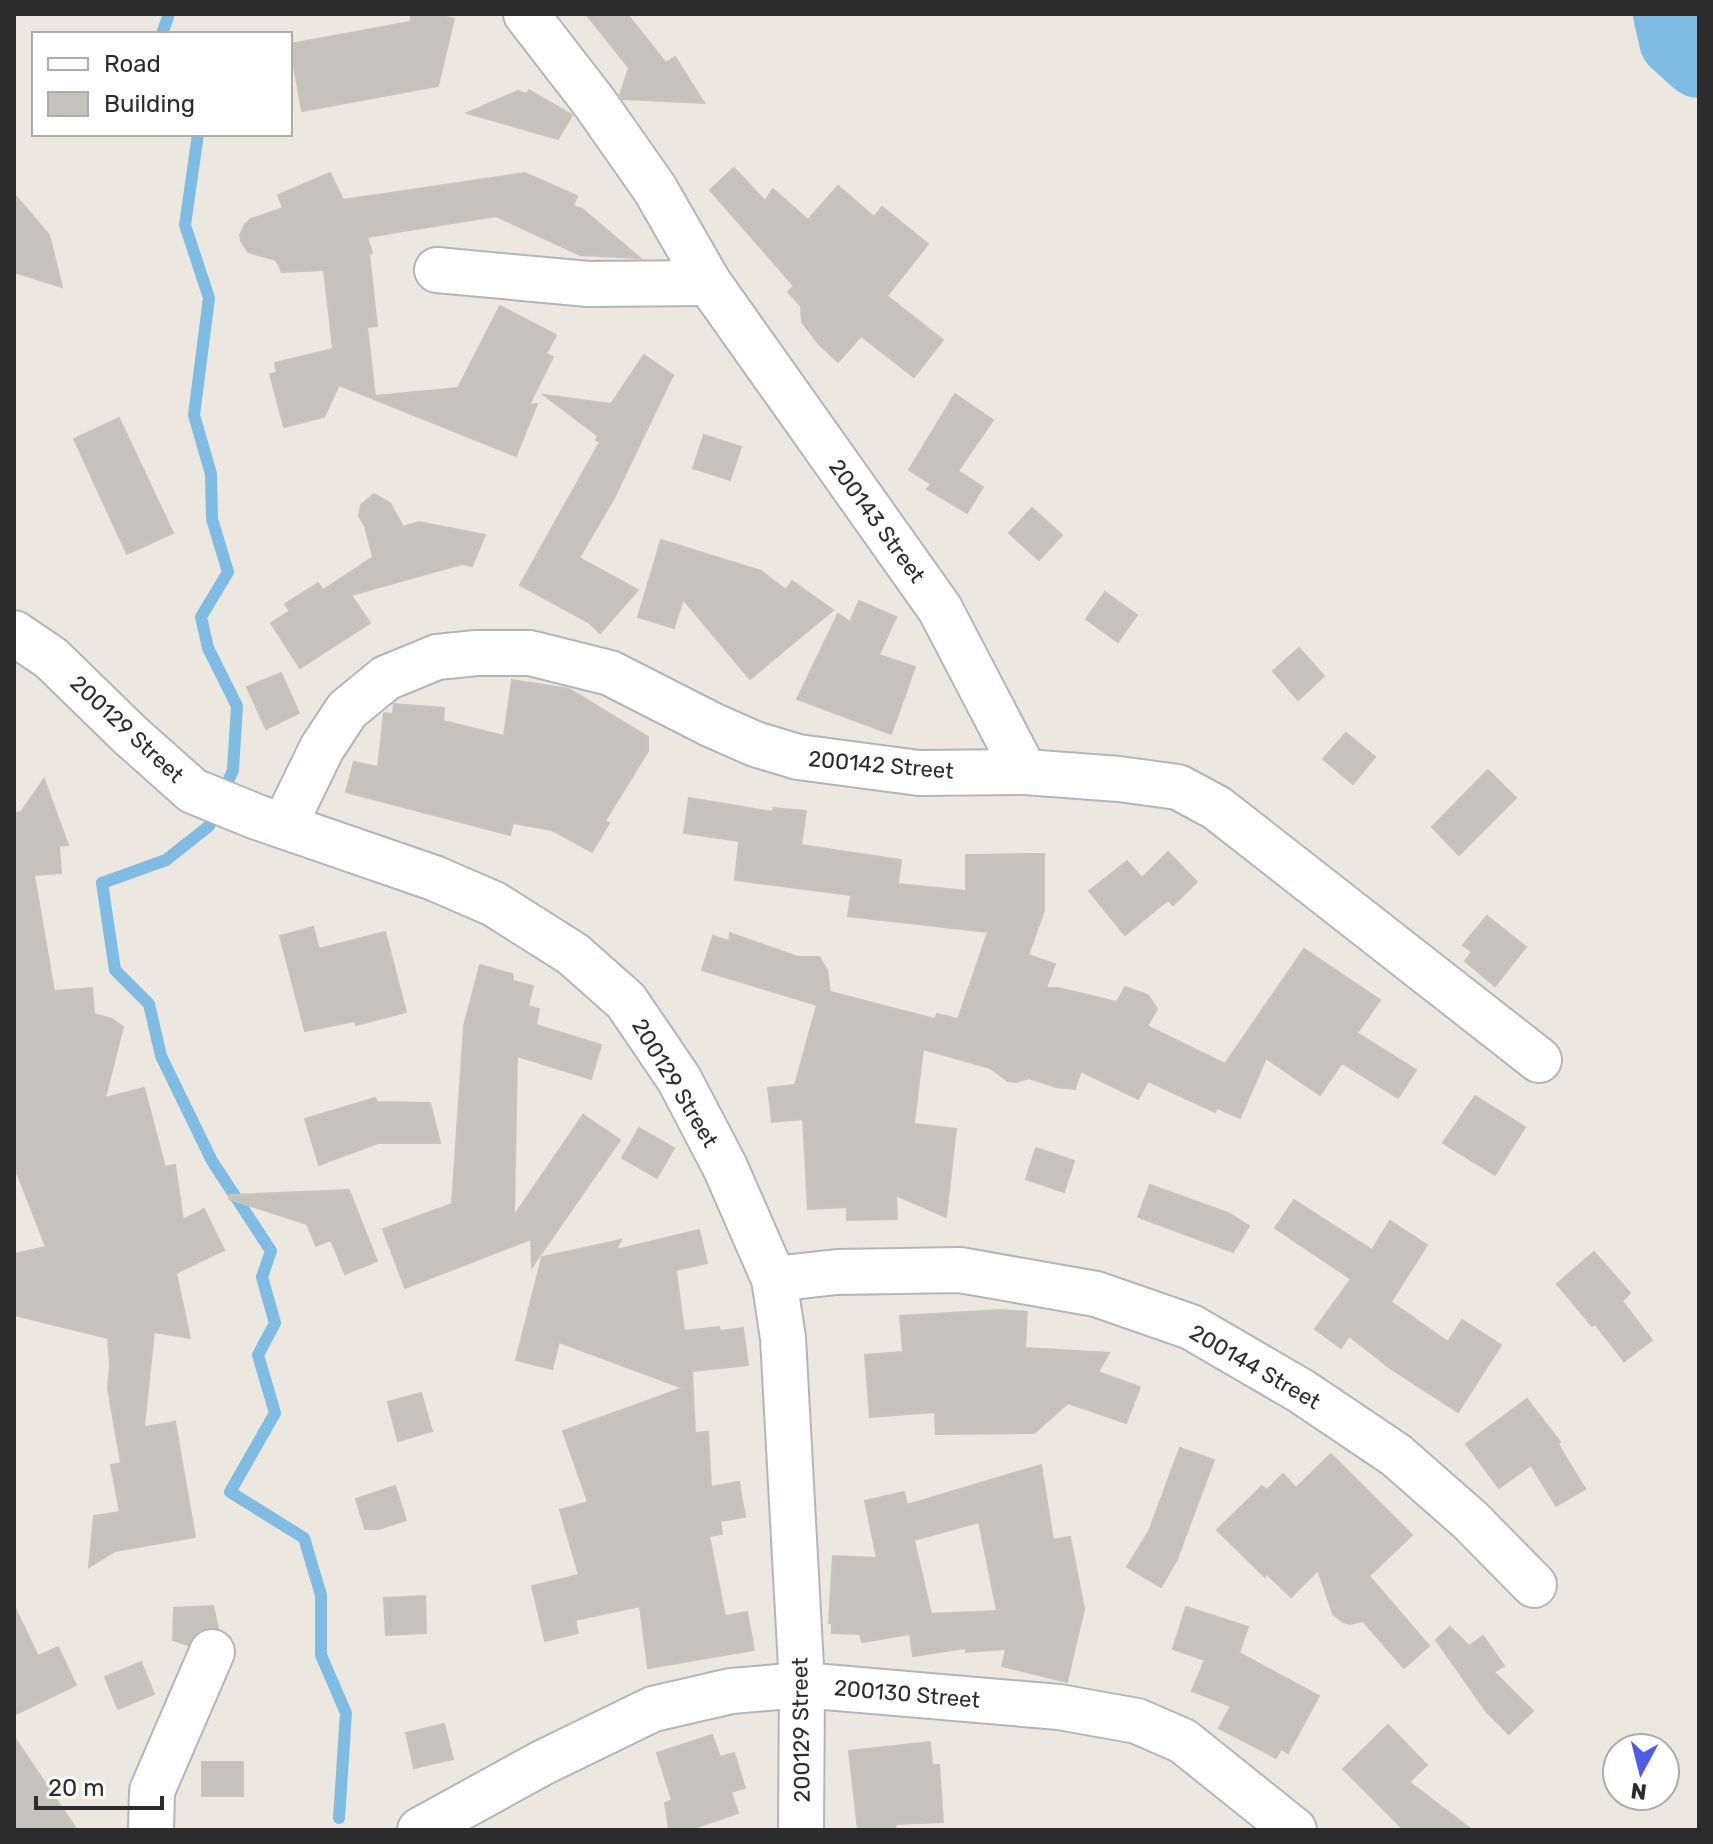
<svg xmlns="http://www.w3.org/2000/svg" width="1713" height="1844" viewBox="0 0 1713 1844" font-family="Rubik,sans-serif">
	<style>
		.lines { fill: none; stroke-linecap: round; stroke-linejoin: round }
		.stream { stroke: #7ebce3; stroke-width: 12 }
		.river { stroke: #7ebce3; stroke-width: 76 }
		.building { fill: #c5c2bb; stroke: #c8c4b9; stroke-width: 2; fill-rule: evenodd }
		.minor-casing { stroke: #b3b4be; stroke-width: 48 }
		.minor { stroke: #fff; stroke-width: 44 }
		.labels { text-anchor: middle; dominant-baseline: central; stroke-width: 6; stroke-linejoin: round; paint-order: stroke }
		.street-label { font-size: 22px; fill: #2c2c2c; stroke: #fff }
	</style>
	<rect width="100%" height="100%" fill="#ece8e0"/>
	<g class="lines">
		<g class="stream">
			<polyline points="162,34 169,14"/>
			<polyline points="198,134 185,225 209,298 194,415 211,474 212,519 228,572 201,617 208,648 237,706 233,770 209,826 166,860 102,883 115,970 149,1004 161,1056 212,1161 271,1251 262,1277 275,1323 258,1355 275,1413 230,1492 304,1538 321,1595 321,1655 346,1713 339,1818"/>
		</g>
		<polyline class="river" points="1671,14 1677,40 1699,60"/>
	</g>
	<g class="building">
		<polygon points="412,14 434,14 454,19 438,86 302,111 290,44 410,22"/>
		<polygon points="586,14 627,14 666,63 675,57 704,103 623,99 620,95 629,68"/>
		<polygon points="529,90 572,115 558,139 467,113 518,91 527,94"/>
		<polygon points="734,168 765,201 773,189 808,220 838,186 874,217 882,207 928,244 887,296 943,340 914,377 861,336 838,362 818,343 802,322 801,306 788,292 794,286 710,190"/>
		<polygon points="330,173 343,200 525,173 577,196 573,206 582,209 640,258 580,255 496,216 367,237 372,253 369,254 377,326 367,327 375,396 458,388 500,306 556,335 546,354 553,357 529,405 537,404 516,456 339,385 324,417 284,427 270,374 277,373 275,363 333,349 324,270 282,272 276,260 248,252 241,241 240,235 245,224 251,219 283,208 278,195"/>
		<polygon points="14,194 49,235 62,287 14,272"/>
		<polygon points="644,355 673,375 614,498 579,558 638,590 600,633 590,623 520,585 600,442 596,440 598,436 544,395 611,404"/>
		<polygon points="955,394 993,420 958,471 983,487 967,513 927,489 931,484 909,470"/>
		<polygon points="119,418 173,533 127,554 74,439"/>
		<polygon points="704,435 741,447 730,480 693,468"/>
		<polygon points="374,494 390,503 403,527 419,522 485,535 472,566 462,564 351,595 370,623 300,668 271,623 290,611 285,604 318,583 323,590 373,557 365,526 359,516 361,505"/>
		<polygon points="1032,508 1062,535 1039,560 1009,533"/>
		<polygon points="661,540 761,571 786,590 792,581 833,610 750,679 683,599 674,628 638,617"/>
		<polygon points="1105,592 1137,615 1118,642 1086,619"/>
		<polygon points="859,601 896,617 879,655 915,667 891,734 797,699 838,614 850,622"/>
		<polygon points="1299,648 1324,676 1298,700 1273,671"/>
		<polygon points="281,673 299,713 266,729 247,687"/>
		<polygon points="512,680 569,689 648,737 648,751 605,821 609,823 592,852 552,830 513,823 510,835 346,792 354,762 378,767 384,713 393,714 394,704 444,708 443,721 504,736"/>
		<polygon points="1346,733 1375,757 1353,784 1323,759"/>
		<polygon points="1488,770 1516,798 1459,855 1432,827"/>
		<polygon points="44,779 68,845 59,846 61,873 34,875 54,991 92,988 94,1014 112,1019 123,1027 105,1098 144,1088 165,1167 175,1165 183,1220 204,1209 224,1250 176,1273 190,1338 154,1332 144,1427 175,1422 195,1537 115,1551 89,1567 94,1516 120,1512 111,1465 121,1463 108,1389 110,1366 108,1338 14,1315 14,1254 46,1247 14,1165 14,813 21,812"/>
		<polygon points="689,798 773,812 773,808 806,811 801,845 901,860 898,884 966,891 966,855 1044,854 1044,911 1028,955 1055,964 1046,988 1058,988 1117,1002 1125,987 1148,995 1157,1009 1147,1026 1225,1064 1304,949 1380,1000 1357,1033 1416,1070 1398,1098 1342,1063 1320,1095 1266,1058 1240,1118 1217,1108 1215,1112 1148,1081 1138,1099 1081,1071 1075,1089 1056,1087 1029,1078 1016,1082 1008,1081 990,1068 923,1049 914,1124 956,1129 946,1217 896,1195 897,1219 847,1220 847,1207 808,1209 803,1119 772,1122 768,1088 795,1085 817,1005 702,970 713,936 729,941 730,933 798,957 819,957 827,970 830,992 935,1019 937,1014 958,1019 988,932 848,916 851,895 735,880 739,841 684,833"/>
		<polygon points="1168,852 1197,882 1173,905 1168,900 1125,935 1089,891 1127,861 1142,878"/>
		<polygon points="1487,916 1526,947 1495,986 1465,961 1472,952 1463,945"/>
		<polygon points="313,927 319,949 385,932 406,1012 356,1025 355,1021 305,1031 280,936"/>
		<polygon points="480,965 512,974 513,981 533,986 528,1006 539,1009 536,1025 601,1045 591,1079 517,1056 514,1216 583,1115 620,1140 532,1267 531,1239 405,1288 383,1229 452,1204 464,1026"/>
		<polygon points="1475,1096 1525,1127 1495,1175 1443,1143"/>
		<polygon points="375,1098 377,1102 430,1103 440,1143 378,1143 319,1165 305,1119"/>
		<polygon points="639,1128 674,1148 657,1178 622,1158"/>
		<polygon points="1036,1148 1074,1161 1064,1192 1026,1179"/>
		<polygon points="1150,1185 1228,1213 1249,1226 1233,1252 1138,1217"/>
		<polygon points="349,1190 377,1261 345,1274 331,1240 316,1246 307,1224 229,1199 230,1195"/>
		<polygon points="1294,1200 1372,1250 1390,1221 1427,1245 1391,1302 1448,1342 1462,1320 1501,1345 1458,1412 1390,1368 1349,1336 1341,1348 1315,1329 1351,1279 1275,1228"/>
		<polygon points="699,1230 707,1263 676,1270 684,1331 719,1327 720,1331 743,1328 748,1365 692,1371 695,1433 708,1432 711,1487 739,1482 745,1517 720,1521 722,1534 709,1536 725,1616 747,1612 754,1650 648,1668 640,1606 575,1620 578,1633 545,1641 532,1586 579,1575 560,1510 588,1502 563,1431 683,1388 559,1342 552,1369 516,1360 542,1257 621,1240 616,1250"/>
		<polygon points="1594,1252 1630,1293 1622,1301 1652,1340 1624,1361 1595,1324 1592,1326 1557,1284"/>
		<polygon points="1000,1310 1027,1312 1025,1348 1109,1353 1098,1372 1140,1387 1126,1423 1068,1403 1034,1433 936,1434 935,1412 870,1417 865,1355 903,1352 900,1316"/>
		<polygon points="421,1393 432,1431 398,1441 388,1402"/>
		<polygon points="1527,1399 1560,1442 1558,1444 1585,1489 1556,1506 1531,1465 1499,1488 1466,1444"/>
		<polygon points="1180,1448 1214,1460 1177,1559 1161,1587 1127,1567 1149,1531"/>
		<polygon points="1331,1454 1412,1535 1369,1576 1429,1646 1404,1668 1363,1621 1350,1624 1343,1622 1333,1614 1318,1570 1291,1597 1266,1573 1265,1577 1217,1530 1262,1486 1267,1490 1283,1474 1296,1488"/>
		<path d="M1041,1465L1053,1540L1070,1537L1084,1609L1067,1682L1002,1666L1006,1649L966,1652V1648L913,1656L910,1634L862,1642L860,1634L832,1633V1623H829L833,1556L877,1558L865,1501L904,1492L907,1505ZM979,1522L997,1611L931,1614L914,1540Z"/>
		<polygon points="395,1486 406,1520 379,1529 365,1529 356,1499"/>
		<polygon points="425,1596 426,1633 386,1635 384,1598"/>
		<polygon points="14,1606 38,1656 58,1647 76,1685 14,1715"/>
		<polygon points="213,1606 218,1628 208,1627 198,1632 188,1645 173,1640 174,1608"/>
		<polygon points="1186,1607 1248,1627 1239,1653 1319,1696 1288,1753 1281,1749 1276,1758 1219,1728 1231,1706 1192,1691 1205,1660 1173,1649"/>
		<polygon points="1450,1627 1469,1646 1483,1636 1504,1666 1494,1672 1533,1711 1509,1734 1486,1711 1436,1640"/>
		<polygon points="141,1662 154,1694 118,1709 105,1677"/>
		<polygon points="444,1724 453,1759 414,1768 406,1733"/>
		<polygon points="1388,1725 1427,1765 1409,1782 1472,1830 1404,1830 1343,1769"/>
		<polygon points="712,1735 720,1757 734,1753 745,1788 731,1792 738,1813 688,1830 669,1830 665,1803 672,1800 657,1753"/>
		<polygon points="14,1737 77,1830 14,1830"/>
		<polygon points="930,1742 932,1765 939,1765 943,1822 895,1824 896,1830 858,1830 849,1751"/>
		<rect x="202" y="1762" width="41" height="34"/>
	</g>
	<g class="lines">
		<g class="minor-casing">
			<g id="minor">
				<polyline points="526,14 594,102 655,189 709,283 940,609 1025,772"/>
				<polyline points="437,270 588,284 709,283"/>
				<polyline points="14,633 51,658 130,735 193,791 257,817 434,878 494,904 573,954 626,1001 679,1079 725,1167 774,1279 783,1338 802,1685 801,1830"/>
				<polyline points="284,826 322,748 347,710 386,678 437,657 477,653 530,653 610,673 712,725 755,744 798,757 919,773 1025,772 1119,779 1178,787 1217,808 1539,1060"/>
				<polyline points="774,1279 837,1272 960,1270 1096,1294 1191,1327 1301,1391 1396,1455 1470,1520 1534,1585"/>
				<polyline points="151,1830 152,1791 212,1652"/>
				<polyline points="420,1830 542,1763 653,1709 731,1691 802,1685 1059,1707 1137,1721 1183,1741 1294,1830"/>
			</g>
		</g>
		<use href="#minor" class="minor"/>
	</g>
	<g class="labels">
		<g class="street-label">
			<text transform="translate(877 521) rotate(54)">200143 Street</text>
			<text transform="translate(127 729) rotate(43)">200129 Street</text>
			<text transform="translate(881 765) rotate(5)">200142 Street</text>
			<text transform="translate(675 1083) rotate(59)">200129 Street</text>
			<text transform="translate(1255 1367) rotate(30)">200144 Street</text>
			<text transform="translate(907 1694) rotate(5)">200130 Street</text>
			<text transform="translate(801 1730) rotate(-91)">200129 Street</text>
		</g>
	</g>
	<rect width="1713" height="1844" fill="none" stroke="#2c2c2c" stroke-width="32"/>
	<rect x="32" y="32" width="260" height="104" fill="#ffffff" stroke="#ababab" stroke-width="2"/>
	<rect x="48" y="58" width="40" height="12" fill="#ffffff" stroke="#ababab" stroke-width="2"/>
	<text x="104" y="72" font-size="24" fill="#2c2c2c">Road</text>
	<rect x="48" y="92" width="40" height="24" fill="#c5c2bb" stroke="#ababab" stroke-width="2"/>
	<text x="104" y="112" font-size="24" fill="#2c2c2c">Building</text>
	<g transform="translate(1641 1772) rotate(187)"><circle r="38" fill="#ffffff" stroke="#ababab" stroke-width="2"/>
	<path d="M0-6L14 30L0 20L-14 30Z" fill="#505ae9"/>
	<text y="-12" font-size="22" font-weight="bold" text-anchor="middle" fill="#2c2c2c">N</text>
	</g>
	<path d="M36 1796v12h126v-12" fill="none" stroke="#2c2c2c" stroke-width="4"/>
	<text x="48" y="1796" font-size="24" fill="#2c2c2c" stroke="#ffffff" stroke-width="6" paint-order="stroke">20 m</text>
</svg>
